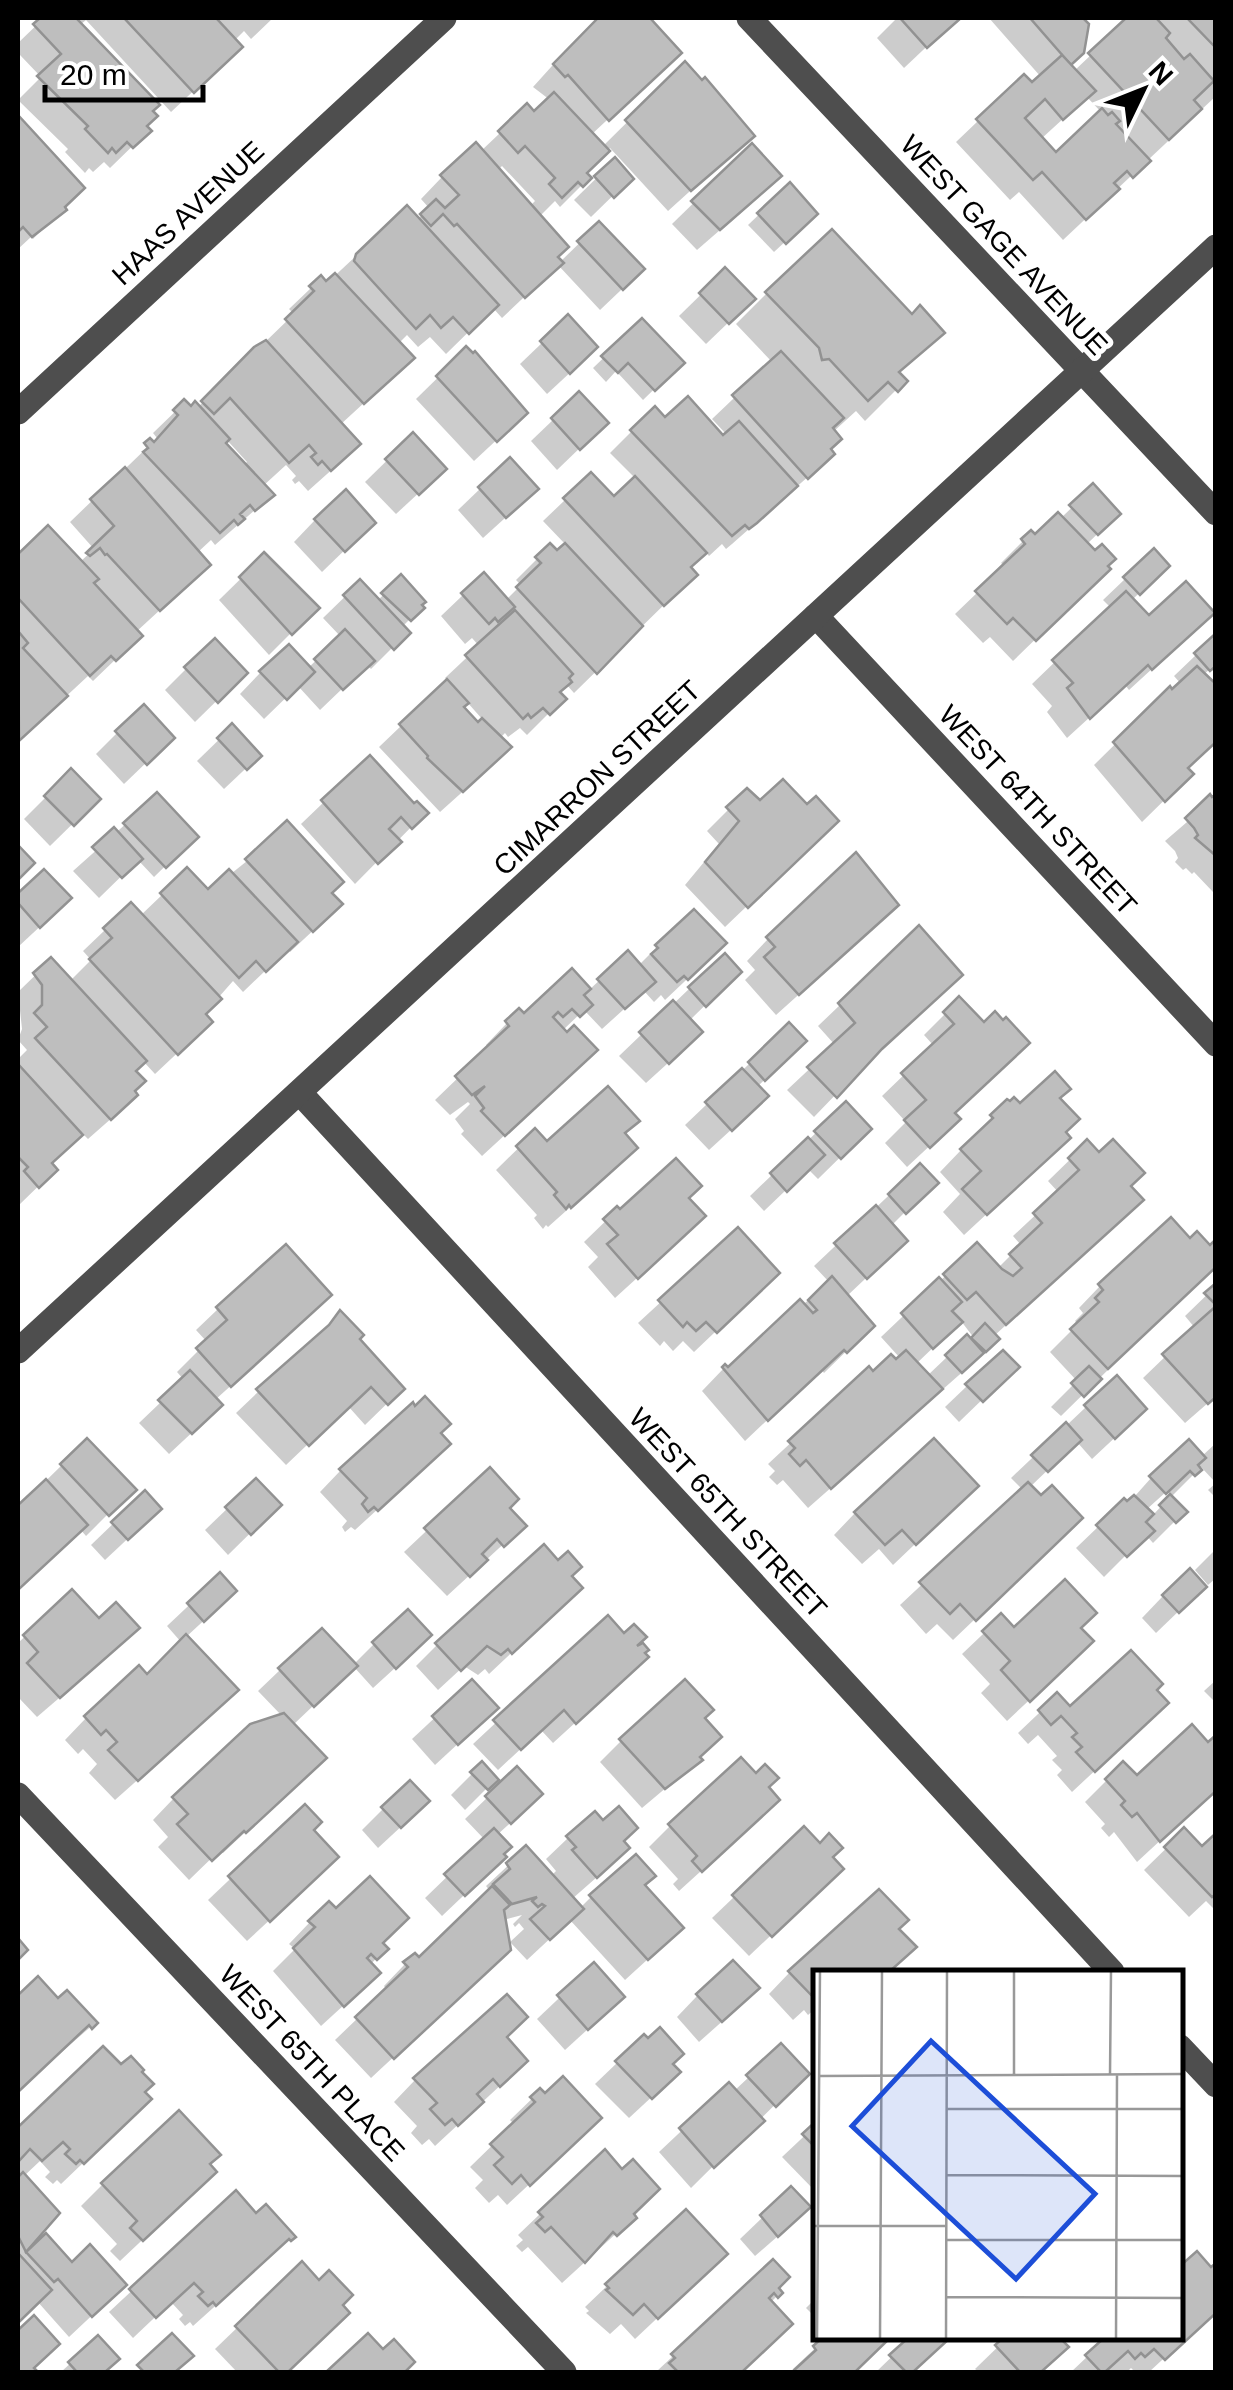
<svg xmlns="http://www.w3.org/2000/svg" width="1233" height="2390" viewBox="0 0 1233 2390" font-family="Arial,sans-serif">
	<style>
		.shadow { fill: #0003; fill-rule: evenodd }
		.building { fill: #bebebe; stroke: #929292; stroke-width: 2.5 }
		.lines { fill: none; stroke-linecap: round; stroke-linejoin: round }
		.minor { stroke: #4e4e4e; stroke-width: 25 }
		.labels { text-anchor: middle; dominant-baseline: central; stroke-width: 10; stroke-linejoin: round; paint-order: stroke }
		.street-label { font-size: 28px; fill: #000; stroke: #fff }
		.inset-road { fill: none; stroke: #999; stroke-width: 2.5 }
		.view { fill: #1d4ed8; fill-opacity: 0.15; stroke: #1d4ed8; stroke-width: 5 }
		.inset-edge { fill: none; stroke: #000; stroke-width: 5 }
	</style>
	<rect width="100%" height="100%" fill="#fff"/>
	<g class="shadow">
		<polygon points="44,18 273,18 251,39 244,31 234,41 218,68 171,112 86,20 80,25 148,131 110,168 104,162 93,172 89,168 85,173 65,152 68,149 18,100 41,77 20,55 18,57 18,43"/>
		<path d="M604,18H649L679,53L591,135L602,147L685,65L751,136L668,211L610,148L585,174L589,178L560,207L555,201L539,217L560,262L599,224L641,269L620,291L600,310L558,265L502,318L493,308L446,354L430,337L418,347L407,335L398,344L390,379L340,425L336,466L308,491L299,481L295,484L292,480L296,476L286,465L263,486L272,495L215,545L211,540L197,553L186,586L136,632L118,657L93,681L88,676L18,741V555L48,528L80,562L94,549L70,522L157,438L153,433L184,403L190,409L198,407L294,314L289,309L311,288L326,284L357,255L417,220L429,208L421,199L442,177L481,151L500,133L534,114L550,100L533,87L570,46ZM502,166L535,201L530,206L498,170ZM226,439L247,462L244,465L223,443Z"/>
		<polygon points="897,18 957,18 904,68 877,38"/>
		<path d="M989,18H1079L1086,25L1068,66L1074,71L1130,18H1216V96L1063,240L1019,192L1010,200L956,142L1024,77L1031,85L1041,77ZM1087,97L1101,112L1056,155L1041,139Z"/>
		<polygon points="18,119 82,188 33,239 31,237 18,249"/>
		<polygon points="752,146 758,197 697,250 672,224"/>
		<polygon points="614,161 631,178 591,217 574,200"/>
		<polygon points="789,186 815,214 774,252 748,225"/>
		<polygon points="725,271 731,320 706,344 679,316"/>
		<path d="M767,293L911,318L942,332L898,374L905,381L865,421L856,411L833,432L810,475L732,544L726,549L722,544L709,556L705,551L688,568L673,596L574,693L566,684L557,693L563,699L527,735L520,728L508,737L505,733L500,738L488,769L440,812L379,747L448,681L445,678L479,646L472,638L465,644L441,616L484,575L506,600L521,585L516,580L550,546L557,554L566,545L543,521L565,500H614L636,479L610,453L631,432L665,420L723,439L727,435L712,419L772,362L736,324ZM467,702L483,720L478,725L461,707Z"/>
		<polygon points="568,318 574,369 547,394 520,364"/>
		<polygon points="642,321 681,363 643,400 616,371 606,382 593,368"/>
		<polygon points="466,350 503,434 474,461 416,399"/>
		<polygon points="579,395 584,444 557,470 531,441"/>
		<polygon points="413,435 422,490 396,514 365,482"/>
		<polygon points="509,461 514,510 483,538 458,510"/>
		<polygon points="1093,487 1118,514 1086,545 1108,569 1013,661 990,637 983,643 955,614 1005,566 1001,563 1031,533 1035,537 1061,518"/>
		<polygon points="315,520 351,544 322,572 294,542"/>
		<polygon points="264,556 316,608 269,655 219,600"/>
		<polygon points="1167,566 1132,600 1148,618 1190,634 1129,690 1125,685 1067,738 1047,712 1052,706 1032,684 1111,608 1103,600 1125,579"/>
		<polygon points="401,578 421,608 402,627 407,633 371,669 367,665 320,710 298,686 264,719 240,694 261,672 308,668 341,637 323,618 360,582 377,601"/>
		<polygon points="1196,655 1216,664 1203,675 1186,768 1191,774 1142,822 1094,765 1170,690 1172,692 1181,684 1174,676"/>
		<polygon points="186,669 245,673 195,722 165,690"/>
		<polygon points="232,727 259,756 224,789 197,761"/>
		<polygon points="117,733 150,759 124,784 96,754"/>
		<polygon points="370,758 414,807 425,813 355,884 301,824"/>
		<polygon points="71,772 98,799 50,846 24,819"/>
		<polygon points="747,791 814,842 725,927 685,885 719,844 707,831"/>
		<polygon points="157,796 195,837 154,877 138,860 99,898 73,871"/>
		<polygon points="1216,797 1216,890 1213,892 1194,872 1192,874 1186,868 1183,870 1175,862 1178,858 1175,851 1165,841"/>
		<polygon points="247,861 329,894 318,926 290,952 288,949 243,992 233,981 203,1015 188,1043 155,1074 143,1061 133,1072 113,1117 88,1139 82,1133 50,1164 55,1170 18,1206 18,1059 27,1050 18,1040 22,1029 18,992 51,960 70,981 91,960 83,951 105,930 140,916 187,871 207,893"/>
		<polygon points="44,872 47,920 18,947 18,897"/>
		<polygon points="875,926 776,1015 745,980 755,970 747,961 768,939"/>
		<polygon points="657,947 702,965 665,1000 661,995 654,1002 644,991 602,1029 584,1010 562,1031 573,1072 482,1156 461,1134 464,1131 455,1119 470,1104 468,1102 450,1115 435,1100 489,1048 486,1045 507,1023 589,990 628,954 638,966"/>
		<polygon points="739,972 689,1021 678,1054 646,1083 619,1056 690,988"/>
		<polygon points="938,996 868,1061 814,1117 787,1090 835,1045 818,1026 840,1005"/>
		<polygon points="959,1000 952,1113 936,1140 907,1167 885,1143 906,1122 882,1096 934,1046 924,1035"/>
		<polygon points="789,1026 782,1063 757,1087 744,1118 709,1150 685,1125"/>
		<polygon points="1058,1099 1063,1133 1046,1159 964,1235 943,1212 960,1194 940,1172 1007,1102 1020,1107"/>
		<polygon points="846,1104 869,1129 818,1179 808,1169 764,1211 750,1196"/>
		<polygon points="535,1132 546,1145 623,1134 613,1169 548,1227 546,1225 543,1229 534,1218 537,1215 496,1170"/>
		<path d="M1087,1143L1128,1186L1119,1222L994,1336L997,1339L975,1361L808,1508L783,1480L777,1485L769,1477L775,1471L768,1464L869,1370L873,1375L900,1358L881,1337L977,1246L998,1268L1021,1245L1013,1236L1059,1193L1048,1181ZM961,1321L974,1338L970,1342L967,1338L927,1376L916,1364Z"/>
		<polygon points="920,1166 935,1182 891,1226 883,1262 847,1296 872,1326 824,1373 821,1369 745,1441 702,1391 725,1367 728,1370 829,1282 814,1266"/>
		<polygon points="686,1198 681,1238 615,1298 588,1267 598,1257 584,1242 617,1210"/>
		<polygon points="738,1231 755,1294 694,1352 683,1341 673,1351 664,1341 660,1346 638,1323"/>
		<polygon points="1216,1264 1061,1416 1051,1407 1077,1381 1050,1352 1078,1324 1075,1321 1083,1313 1079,1308 1100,1286"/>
		<polygon points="1216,1286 1216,1396 1185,1423 1143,1378 1195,1328 1185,1316"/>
		<polygon points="218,1309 307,1317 215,1400 198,1427 169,1454 139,1423 184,1380 177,1372 207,1342 196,1330"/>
		<polygon points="340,1314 356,1339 402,1389 365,1425 348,1406 286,1465 236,1413"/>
		<polygon points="1016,1367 959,1422 945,1407 967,1386"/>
		<polygon points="1086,1407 1123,1430 1092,1459 1077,1442 1030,1487 1058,1540 953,1640 937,1624 926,1634 900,1605 1023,1490 1011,1478"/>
		<polygon points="438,1433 426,1465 355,1530 351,1527 345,1532 342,1527 347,1521 320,1492 341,1470"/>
		<polygon points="1216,1443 1216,1483 1201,1467 1172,1496 1167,1491 1146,1510 1152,1516 1170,1497 1184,1512 1153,1543 1146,1535 1104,1577 1076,1548 1124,1502 1127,1505 1151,1478 1202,1456"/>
		<polygon points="62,1465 133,1489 86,1536 80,1529 18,1588 18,1508"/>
		<polygon points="490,1471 507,1508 523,1526 447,1596 404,1552"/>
		<polygon points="256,1481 279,1505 228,1555 205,1530"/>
		<polygon points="1216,1483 1216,1498 1208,1490"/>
		<polygon points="144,1494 137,1530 105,1560 91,1545"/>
		<polygon points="954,1507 893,1565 879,1549 862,1564 834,1535 855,1513"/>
		<polygon points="1216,1549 1216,1578 1208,1585 1195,1570"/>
		<polygon points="220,1576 212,1613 186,1637 214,1712 115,1800 89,1773 97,1764 83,1749 78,1754 65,1740 86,1718 146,1676 181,1642 167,1626"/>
		<polygon points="569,1576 558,1609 489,1674 485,1669 478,1675 464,1666 438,1690 416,1666 437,1645"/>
		<polygon points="72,1592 115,1650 37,1717 18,1697 18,1643"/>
		<polygon points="1163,1596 1182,1608 1156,1633 1142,1618"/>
		<polygon points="1001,1617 1014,1630 1078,1628 1069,1663 1007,1721 981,1693 990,1684 962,1654"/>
		<polygon points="608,1618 628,1652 624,1678 553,1743 541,1730 498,1770 473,1744"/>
		<polygon points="374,1644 407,1657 373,1688 354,1667 293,1725 302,1779 223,1853 220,1850 189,1880 158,1847 168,1837 153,1820 174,1798 282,1716 258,1691 280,1670 353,1665"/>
		<polygon points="1216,1680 1216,1703 1204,1691"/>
		<polygon points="472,1683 474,1729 435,1765 412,1739"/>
		<polygon points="1154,1690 1145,1724 1072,1792 1057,1775 1062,1770 1052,1760 1057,1756 1038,1735 1028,1744 1018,1733 1057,1696 1070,1710"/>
		<polygon points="702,1718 699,1760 642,1808 600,1762 621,1741"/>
		<polygon points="1208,1745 1216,1789 1137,1862 1114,1832 1109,1837 1101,1828 1105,1824 1085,1802 1123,1764 1136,1779"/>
		<polygon points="482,1764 496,1779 465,1810 451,1795"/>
		<polygon points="516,1770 518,1816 497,1835 482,1878 442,1916 425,1898 485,1840 465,1819"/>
		<polygon points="766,1788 755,1822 679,1891 673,1884 678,1879 649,1847 670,1826"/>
		<polygon points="305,1808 311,1830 315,1878 247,1941 208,1900"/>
		<polygon points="383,1809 405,1823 378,1848 362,1830"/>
		<polygon points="1184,1831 1201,1850 1216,1836 1216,1911 1206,1901 1189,1917 1144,1870"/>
		<polygon points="568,1838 621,1842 605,1870 572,1899 580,1908 591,1897 642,1885 659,1949 625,1980 570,1920 527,1960 510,1942 524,1929 519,1923 515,1927 513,1924 522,1915 503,1920 486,1971 371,2078 335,2040 387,1990 384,1986 405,1964 414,1956 419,1961 490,1891 486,1886 526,1849 551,1876 556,1871 546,1859"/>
		<polygon points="820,1846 830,1857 819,1890 749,1956 712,1918 734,1897"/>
		<polygon points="310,1922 380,1944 385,1949 370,1965 356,1994 321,2026 273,1971 295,1949 289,1944"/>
		<polygon points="896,1929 913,1947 887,1972 816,1972 816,2008 808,2015 804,2010 793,2020 769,1994 790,1972"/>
		<polygon points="594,1965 600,2018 565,2050 537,2019"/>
		<polygon points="38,1979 58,2002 95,2023 18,2090 18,1998"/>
		<polygon points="698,1995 735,2010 699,2042 677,2017"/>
		<polygon points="644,2037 670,2064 656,2093 629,2118 595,2084"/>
		<polygon points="504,2038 504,2082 435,2146 429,2139 422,2145 411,2133 417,2126 394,2102 415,2080"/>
		<polygon points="781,2047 807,2073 691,2188 659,2152 729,2086 734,2091"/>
		<polygon points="103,2050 142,2092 127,2121 61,2184 57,2180 53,2184 45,2177 50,2172 40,2161 24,2176 40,2230 102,2306 69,2337 37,2301 18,2321 18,2130"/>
		<polygon points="540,2091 577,2140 507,2205 498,2195 489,2203 475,2188 483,2180 470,2167 514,2124 510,2120"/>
		<polygon points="816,2125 816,2192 782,2157"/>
		<polygon points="207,2165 192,2193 120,2261 110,2251 117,2244 81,2206 103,2184"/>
		<polygon points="791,2190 786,2229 755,2256 740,2239"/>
		<polygon points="236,2194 256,2217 292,2237 193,2326 190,2322 185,2326 179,2319 183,2315 171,2302 133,2338 109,2312"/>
		<polygon points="540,2214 631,2215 633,2218 562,2283 528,2247 522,2252 516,2246 523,2240 518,2235"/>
		<polygon points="773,2262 776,2288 780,2293 770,2303 768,2346 739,2372 656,2372"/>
		<polygon points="302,2265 347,2313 285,2372 237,2372 215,2349"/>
		<polygon points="703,2275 635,2339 621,2324 610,2334 586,2313 589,2311 585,2307 607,2286"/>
		<polygon points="816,2298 816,2318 806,2308"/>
		<polygon points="1212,2314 1149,2372 1135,2372 1131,2368 1127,2372 1071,2372 1107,2338 1180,2338"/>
		<polygon points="98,2338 117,2358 103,2372 61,2372"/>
		<polygon points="826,2338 887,2338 852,2372 796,2372 793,2369"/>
		<polygon points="900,2338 947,2338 911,2372 876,2372 906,2343"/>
		<polygon points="1007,2338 1057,2338 1065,2347 1039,2372 979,2372 975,2369"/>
	</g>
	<g class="building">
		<polygon points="40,18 76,18 160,105 153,111 158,116 147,126 152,131 133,148 127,142 116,153 112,148 108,153 85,129 88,126 37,76 61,54 33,24"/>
		<polygon points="124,18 216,18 243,47 194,93"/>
		<polygon points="598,18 650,18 682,53 609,121 568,75 565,77 553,64"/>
		<polygon points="900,18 961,18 927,48"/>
		<polygon points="1030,18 1083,18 1089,24 1084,53 1071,65"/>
		<polygon points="1126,18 1156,18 1170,33 1166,38 1184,59 1190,54 1214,81 1194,100 1202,109 1169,140 1088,53"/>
		<polygon points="1187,18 1216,18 1216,48"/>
		<polygon points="1062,55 1096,91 1063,120 1045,99 1025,118 1056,152 1102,108 1108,115 1112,112 1120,121 1116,124 1151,161 1133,178 1127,171 1114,183 1120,189 1086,220 1042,172 1033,180 976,119 1024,74 1032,82"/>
		<polygon points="685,61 702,80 705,77 755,136 691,191 625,120"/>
		<polygon points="554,92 610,151 587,173 592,178 583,187 578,182 562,198 549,184 555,178 525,146 518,153 498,131 527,103 534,111"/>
		<polygon points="18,115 85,188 65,207 67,210 32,237 23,227 18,232"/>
		<polygon points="476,142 569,247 558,257 564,263 525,298 457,224 454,226 443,214 431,226 420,214 436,199 445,208 459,195 440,175"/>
		<polygon points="752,143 782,176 720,230 691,201"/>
		<polygon points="615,157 634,179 614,198 594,176"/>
		<polygon points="790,182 818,214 786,244 757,213"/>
		<polygon points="407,205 499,305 469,334 453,317 441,328 430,315 416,329 354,261 356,254"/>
		<polygon points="599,221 645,269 623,290 577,241"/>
		<polygon points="832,229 912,314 920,305 945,333 899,372 908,381 898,392 888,382 868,401 829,359 822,360 819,348 765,292"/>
		<polygon points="725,267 756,299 729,324 699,293"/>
		<polygon points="335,273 415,358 364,404 285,319 314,291 309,286 321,275 326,281"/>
		<polygon points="568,314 598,347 570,374 540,341"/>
		<polygon points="642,318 685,363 655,391 628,363 618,373 601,356"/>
		<polygon points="266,340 361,444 331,471 322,461 318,465 311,457 316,453 309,445 289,463 230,398 214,414 201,401 254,347"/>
		<polygon points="466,346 473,353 475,351 528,413 497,442 436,376"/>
		<polygon points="781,351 844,418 833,428 842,439 831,449 835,454 808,479 732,395"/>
		<polygon points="579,391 609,423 580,450 551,418"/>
		<polygon points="688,396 723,435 739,421 798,486 757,523 749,529 745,525 732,536 630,430 655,406 665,417"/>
		<polygon points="184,399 191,406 195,401 230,439 226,443 275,495 255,511 250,505 240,514 245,519 238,525 234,520 220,533 143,452 148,448 144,443 150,438 154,442 178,415 173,410"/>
		<polygon points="413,432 447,469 419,495 385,459"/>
		<polygon points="510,457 539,489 506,518 478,487"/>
		<polygon points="125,467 211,565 160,611 107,554 105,555 100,548 90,556 86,553 114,526 90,499"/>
		<polygon points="591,472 614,496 635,476 707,553 691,567 698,575 664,606 563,498"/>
		<polygon points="1093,483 1121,514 1098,535 1069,505"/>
		<polygon points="346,489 376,523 345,552 314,519"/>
		<polygon points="1058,512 1095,550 1102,544 1116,559 1108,566 1111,569 1036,641 1013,618 1007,624 975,591 1025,544 1021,539 1031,530 1035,534"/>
		<polygon points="48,525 99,579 94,583 143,636 116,661 111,656 90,676 18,598 18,554"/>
		<polygon points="550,543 557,550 565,543 643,626 597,674 516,587 541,563 535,557"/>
		<polygon points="1154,548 1170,566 1140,595 1123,577"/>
		<polygon points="264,552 320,608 292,635 239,577"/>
		<polygon points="484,572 515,607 498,622 495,618 489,624 461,593"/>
		<polygon points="401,574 426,602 422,605 425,608 411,621 381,593"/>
		<polygon points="360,579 411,633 394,650 343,595"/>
		<polygon points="1186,581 1215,613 1152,670 1148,665 1090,719 1067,688 1073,683 1052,660 1126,591 1149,615"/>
		<polygon points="515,610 573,674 569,678 572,682 560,692 567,699 550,715 543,708 531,718 528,714 523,719 465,655"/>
		<polygon points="345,629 375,661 343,690 314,659"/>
		<polygon points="18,631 28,643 23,648 68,696 19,741"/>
		<polygon points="1216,633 1216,666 1210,671 1194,653"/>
		<polygon points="215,638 248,673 218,703 184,667"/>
		<polygon points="289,644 315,672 287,700 259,671"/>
		<polygon points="1197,666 1216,684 1216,742 1188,768 1194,774 1165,802 1113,742 1170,686 1172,689"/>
		<polygon points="447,679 469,703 464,707 478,722 482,718 512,747 463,792 427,758 428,756 399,724"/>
		<polygon points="144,704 175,738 147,765 115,731"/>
		<polygon points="232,723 262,756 247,770 217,738"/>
		<polygon points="370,755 414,803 417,801 429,813 412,829 401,817 389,829 402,842 378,864 321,800"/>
		<polygon points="71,768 101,799 74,826 44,796"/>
		<polygon points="783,779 807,804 816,796 839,821 748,908 705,862 739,821 726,807 747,788 760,800"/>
		<polygon points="157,792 199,837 166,868 123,823"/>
		<polygon points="1210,794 1212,797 1216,794 1215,855 1195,838 1198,835 1194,828 1185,818"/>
		<polygon points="287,820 344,882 332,893 343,904 313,932 245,859"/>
		<polygon points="114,827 143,859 122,878 92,847"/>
		<polygon points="18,845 35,863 18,880"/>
		<polygon points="856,852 899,905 799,995 764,957 775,947 766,937"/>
		<polygon points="187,867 208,889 229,869 298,942 266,972 256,961 239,978 160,893"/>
		<polygon points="44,869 72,898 40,928 18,903 18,893"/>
		<polygon points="131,902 222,999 206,1014 213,1022 178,1055 89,959 112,938 103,928"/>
		<polygon points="694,909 727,943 688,980 684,976 677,982 651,954 658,948 655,945"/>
		<polygon points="919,925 963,975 882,1049 837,1098 807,1067 855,1023 838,1003"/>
		<polygon points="628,950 656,982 625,1009 597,979"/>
		<polygon points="725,953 742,972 706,1007 688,987"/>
		<polygon points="51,957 147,1061 136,1071 146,1081 135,1091 138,1095 111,1120 35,1038 47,1027 34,1013 42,1005 42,985 33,973"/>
		<polygon points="572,968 591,989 584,995 593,1005 580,1017 572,1009 563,1017 558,1012 553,1017 567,1032 574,1025 598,1050 505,1136 481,1111 484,1108 475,1096 485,1086 472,1095 455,1076 509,1026 505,1021 519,1008 524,1013"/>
		<polygon points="959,996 984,1022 995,1011 1003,1020 1006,1017 1030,1043 955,1113 961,1119 930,1148 904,1120 926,1100 901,1073 954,1024 943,1012"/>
		<polygon points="673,1000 703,1032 669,1064 639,1032"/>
		<polygon points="789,1022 807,1041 765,1081 748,1062"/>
		<polygon points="18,1064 83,1135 52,1163 58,1170 39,1188 24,1171 28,1167 18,1157"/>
		<polygon points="742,1068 769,1096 732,1131 705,1102"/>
		<polygon points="1055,1071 1071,1089 1060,1098 1080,1119 1066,1132 1071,1138 987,1215 962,1189 981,1171 960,1149 993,1118 990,1115 1007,1099 1010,1101 1014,1097 1020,1103"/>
		<polygon points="608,1086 640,1121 625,1133 638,1148 571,1208 569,1205 566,1209 554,1195 557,1192 516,1146 535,1128 547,1141"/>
		<polygon points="846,1101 872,1129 841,1159 814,1131"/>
		<polygon points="808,1137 825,1155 787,1192 770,1173"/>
		<polygon points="1087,1139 1099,1152 1113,1139 1145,1173 1131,1186 1144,1200 1006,1325 976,1292 967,1300 943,1274 977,1242 1002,1269 1013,1276 1022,1268 1009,1254 1042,1223 1033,1213 1079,1170 1068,1158"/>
		<polygon points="676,1158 702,1186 689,1198 706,1216 638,1279 607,1244 618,1235 603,1219 617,1206 620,1209"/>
		<polygon points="920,1163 939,1183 906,1214 888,1194"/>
		<polygon points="876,1205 908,1241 867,1279 834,1243"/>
		<polygon points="1171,1217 1190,1238 1197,1231 1210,1245 1213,1242 1216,1245 1216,1267 1108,1369 1070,1329 1099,1302 1095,1298 1103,1290 1098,1284"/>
		<polygon points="738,1227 780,1273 717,1333 706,1322 696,1331 687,1322 683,1327 658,1300"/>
		<polygon points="286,1244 332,1295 231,1387 196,1348 227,1320 216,1307"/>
		<polygon points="832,1276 875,1326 847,1353 844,1350 768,1421 722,1367 725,1364 728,1367 800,1299 813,1313 817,1310 808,1300"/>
		<polygon points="939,1277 962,1302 952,1311 963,1322 933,1349 901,1313"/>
		<polygon points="1216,1283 1216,1305 1204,1293"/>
		<polygon points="1216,1306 1216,1397 1208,1404 1162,1354"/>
		<polygon points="340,1310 364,1335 360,1339 405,1389 388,1405 371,1387 309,1446 256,1389 329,1325"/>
		<polygon points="985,1323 1000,1339 986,1352 971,1338"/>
		<polygon points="967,1334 984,1353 962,1373 945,1355"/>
		<polygon points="906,1350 943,1389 831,1489 806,1460 800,1466 789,1454 795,1448 788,1441 869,1366 873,1371 891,1354 896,1359"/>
		<polygon points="1003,1350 1020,1367 983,1402 965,1384"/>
		<polygon points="1089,1366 1102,1379 1084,1397 1071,1383"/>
		<polygon points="190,1370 223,1405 192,1434 158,1400"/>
		<polygon points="1117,1375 1147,1409 1115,1439 1084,1405"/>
		<polygon points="425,1396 451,1424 441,1433 451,1444 378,1511 374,1507 368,1512 362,1504 367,1498 339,1469 413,1402 415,1406"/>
		<polygon points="1066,1422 1082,1440 1048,1472 1031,1455"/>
		<polygon points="87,1438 137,1490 109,1516 60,1464"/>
		<polygon points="934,1438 979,1486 916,1545 902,1530 885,1545 854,1512"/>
		<polygon points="1189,1439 1206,1458 1198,1465 1202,1470 1195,1476 1190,1471 1166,1494 1149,1476"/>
		<polygon points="490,1467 519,1499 510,1508 527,1526 504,1547 497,1539 482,1554 488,1560 470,1577 424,1528"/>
		<polygon points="256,1478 282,1505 251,1535 225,1507"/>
		<polygon points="46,1479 88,1525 18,1590 18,1505"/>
		<polygon points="1028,1482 1041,1495 1052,1485 1083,1518 976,1621 960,1604 950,1614 919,1582"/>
		<polygon points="145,1490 162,1509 128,1540 111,1522"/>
		<polygon points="1170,1494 1188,1512 1176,1523 1159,1505"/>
		<polygon points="1134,1495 1154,1514 1146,1522 1155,1531 1127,1557 1096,1525 1124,1498 1127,1501"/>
		<polygon points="544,1544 558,1560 568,1551 582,1567 572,1576 583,1588 512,1654 508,1649 501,1655 487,1646 461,1671 435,1643"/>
		<polygon points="1190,1568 1207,1587 1179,1613 1162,1595"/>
		<polygon points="220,1572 237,1591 204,1622 187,1603"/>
		<polygon points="1065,1579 1097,1613 1081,1628 1094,1641 1030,1702 1001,1670 1010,1661 982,1631 1001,1613 1014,1627"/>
		<polygon points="72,1589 99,1618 116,1602 140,1628 60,1698 27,1663 38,1652 23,1635"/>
		<polygon points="408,1609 432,1635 396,1669 372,1642"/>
		<polygon points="608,1615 624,1633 634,1624 647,1637 637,1646 643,1643 649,1650 645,1653 649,1657 576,1724 564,1710 521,1750 493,1720"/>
		<polygon points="322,1628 358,1666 314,1707 278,1668"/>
		<polygon points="186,1634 239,1690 138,1781 108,1750 117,1742 106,1730 101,1735 84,1716 139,1665 147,1674"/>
		<polygon points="1131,1650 1163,1684 1157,1690 1169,1703 1095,1772 1076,1752 1082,1747 1072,1737 1077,1733 1061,1716 1051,1725 1038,1710 1057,1692 1070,1706"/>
		<polygon points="472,1679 499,1708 458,1745 432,1716"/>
		<polygon points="685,1679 714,1710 705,1718 722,1737 700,1757 703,1760 665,1789 619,1739"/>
		<polygon points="284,1713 327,1758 246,1833 244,1831 212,1861 177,1824 188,1814 172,1797 250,1724"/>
		<polygon points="1192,1724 1208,1742 1216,1735 1216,1791 1160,1842 1137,1813 1132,1817 1121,1805 1125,1801 1105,1779 1123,1761 1137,1775"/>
		<polygon points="741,1757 756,1773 765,1764 779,1778 769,1787 780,1800 702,1872 692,1861 697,1856 668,1824"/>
		<polygon points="482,1761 499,1780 488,1790 470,1772"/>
		<polygon points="517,1766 543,1794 511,1824 485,1796"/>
		<polygon points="410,1780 430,1801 401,1828 381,1807"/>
		<polygon points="305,1804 322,1822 314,1830 339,1857 270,1922 228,1876"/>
		<polygon points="619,1806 638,1828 624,1841 630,1848 597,1878 572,1850 576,1847 566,1836 595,1811 603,1820"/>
		<polygon points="804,1826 820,1843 829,1833 843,1848 833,1857 844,1869 772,1937 732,1895"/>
		<polygon points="1184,1827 1202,1846 1216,1833 1216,1894 1212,1897 1164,1847"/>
		<polygon points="494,1828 512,1847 504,1854 507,1857 465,1896 444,1874"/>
		<polygon points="526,1845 584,1909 550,1940 530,1919 545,1906 542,1904 538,1907 532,1901 537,1897 512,1904 493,1884 510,1869 506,1863"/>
		<polygon points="636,1854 656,1876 645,1885 684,1928 648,1960 589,1895"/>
		<polygon points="370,1876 409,1918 383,1943 389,1949 377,1960 371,1954 367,1958 381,1973 344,2007 293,1948 315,1927 308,1921 329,1901 336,1908"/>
		<polygon points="492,1886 510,1905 504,1910 511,1950 394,2059 355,2017 408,1967 403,1962 415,1953 419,1957"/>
		<polygon points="879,1889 909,1920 899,1929 917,1947 889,1972 816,1972 816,2000 788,1971"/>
		<polygon points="18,1938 28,1950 18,1960"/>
		<polygon points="733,1960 760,1988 722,2022 696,1994"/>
		<polygon points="594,1962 625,1997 588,2030 557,1995"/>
		<polygon points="38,1976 58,1998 67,1990 98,2023 92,2029 89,2025 18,2092 18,1995"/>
		<polygon points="507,1994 528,2017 507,2037 528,2061 500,2087 493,2079 477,2094 484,2102 458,2126 452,2119 445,2125 430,2109 437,2103 413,2078"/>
		<polygon points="660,2027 684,2054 673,2064 681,2072 652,2099 615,2061 644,2034 648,2038"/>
		<polygon points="781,2043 810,2074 776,2107 746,2075"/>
		<polygon points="103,2046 121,2064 131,2056 144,2070 142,2072 154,2084 145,2092 152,2099 84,2164 80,2160 76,2164 65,2154 70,2149 63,2142 42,2161 30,2149 18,2162 18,2127"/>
		<polygon points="563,2076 602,2118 530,2186 521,2175 512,2184 494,2165 503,2157 490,2144 535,2102 530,2097 540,2088 545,2093"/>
		<polygon points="729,2082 765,2121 714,2168 679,2128"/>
		<polygon points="179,2110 221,2155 210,2164 217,2172 143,2241 130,2228 137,2221 101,2183"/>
		<polygon points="816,2121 816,2148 802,2134"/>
		<polygon points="605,2149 622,2169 633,2159 660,2189 634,2214 637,2218 617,2236 613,2232 585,2263 551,2227 545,2232 536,2223 543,2217 538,2212"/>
		<polygon points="23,2172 60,2213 26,2252 18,2236 18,2177"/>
		<polygon points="791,2186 811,2207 778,2237 760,2215"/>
		<polygon points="236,2190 256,2213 266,2204 296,2237 291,2241 289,2239 216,2306 213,2302 208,2306 198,2296 203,2292 194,2283 156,2318 129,2289"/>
		<polygon points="686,2209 728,2254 658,2319 644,2304 633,2315 606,2290 609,2288 605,2284"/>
		<polygon points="46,2233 72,2262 90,2244 127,2285 92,2317 58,2279 54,2282 26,2252"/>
		<polygon points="1197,2251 1211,2267 1216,2263 1216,2313 1165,2360 1154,2349 1145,2357 1141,2353 1135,2359 1128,2351 1105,2372 1101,2372 1085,2355 1104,2338 1180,2338 1180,2266"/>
		<polygon points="18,2253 52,2290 18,2323"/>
		<polygon points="773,2259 790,2277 779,2288 783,2293 778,2298 774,2293 769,2298 793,2324 742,2372 678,2372 669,2363 675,2358 671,2354"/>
		<polygon points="302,2261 319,2280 329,2270 353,2295 343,2305 350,2313 288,2372 279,2372 235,2326"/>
		<polygon points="34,2315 60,2344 34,2368 38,2372 18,2372 18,2330"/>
		<polygon points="172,2333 194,2356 175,2372 144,2372 137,2365"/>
		<polygon points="368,2333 383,2349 394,2339 415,2362 405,2372 326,2372"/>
		<polygon points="98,2335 120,2359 105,2372 77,2372 68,2362"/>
		<polygon points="822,2338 890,2338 855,2372 792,2372 816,2350 813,2346"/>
		<polygon points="908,2338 950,2338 913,2372 906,2372 889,2355"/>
		<polygon points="1003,2338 1060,2338 1069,2347 1041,2372 1020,2372 995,2345"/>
	</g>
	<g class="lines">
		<g class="minor">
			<polyline points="749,18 1216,513"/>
			<polyline points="18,412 444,18"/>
			<polyline points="816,616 1216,1044"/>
			<polyline points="300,1093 1112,1972"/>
			<polyline points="18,1351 1216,247"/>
			<polyline points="18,1795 564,2372"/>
			<polyline points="1180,2047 1216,2085"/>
		</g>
	</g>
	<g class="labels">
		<g class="street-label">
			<text transform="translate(188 213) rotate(-43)">HAAS AVENUE</text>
			<text transform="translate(1004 245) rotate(47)">WEST GAGE AVENUE</text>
			<text transform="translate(597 778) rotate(-43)">CIMARRON STREET</text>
			<text transform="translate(1038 810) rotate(47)">WEST 64TH STREET</text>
			<text transform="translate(728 1513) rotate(47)">WEST 65TH STREET</text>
			<text transform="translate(312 2063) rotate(47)">WEST 65TH PLACE</text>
		</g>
	</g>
	<g transform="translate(813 1970)">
		<rect width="370" height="370" fill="#fff"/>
		<path class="inset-road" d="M201,105V1M297,105L298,1M6,106L370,104M134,139H370M133,205L370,206M2,256H133M133,270H370M133,327L370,328M4,369L7,1M67,369L69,1M133,369L134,1M303,369L304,104"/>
		<path class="view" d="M118,71L282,224L203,309L39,156Z"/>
		<rect width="370" height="370" class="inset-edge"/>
	</g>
	<rect width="1233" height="2390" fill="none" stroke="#000000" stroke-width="40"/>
	<g transform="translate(1143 90) rotate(47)" stroke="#ffffff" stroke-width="8" paint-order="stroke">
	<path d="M0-8L18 38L0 25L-18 38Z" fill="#000000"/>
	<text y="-15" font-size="28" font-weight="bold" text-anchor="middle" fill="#000000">N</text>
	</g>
	<path d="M45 85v15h158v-15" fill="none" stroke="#000000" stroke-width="5"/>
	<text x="60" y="85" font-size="30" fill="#000000" stroke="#ffffff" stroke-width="8" paint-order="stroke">20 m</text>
</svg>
